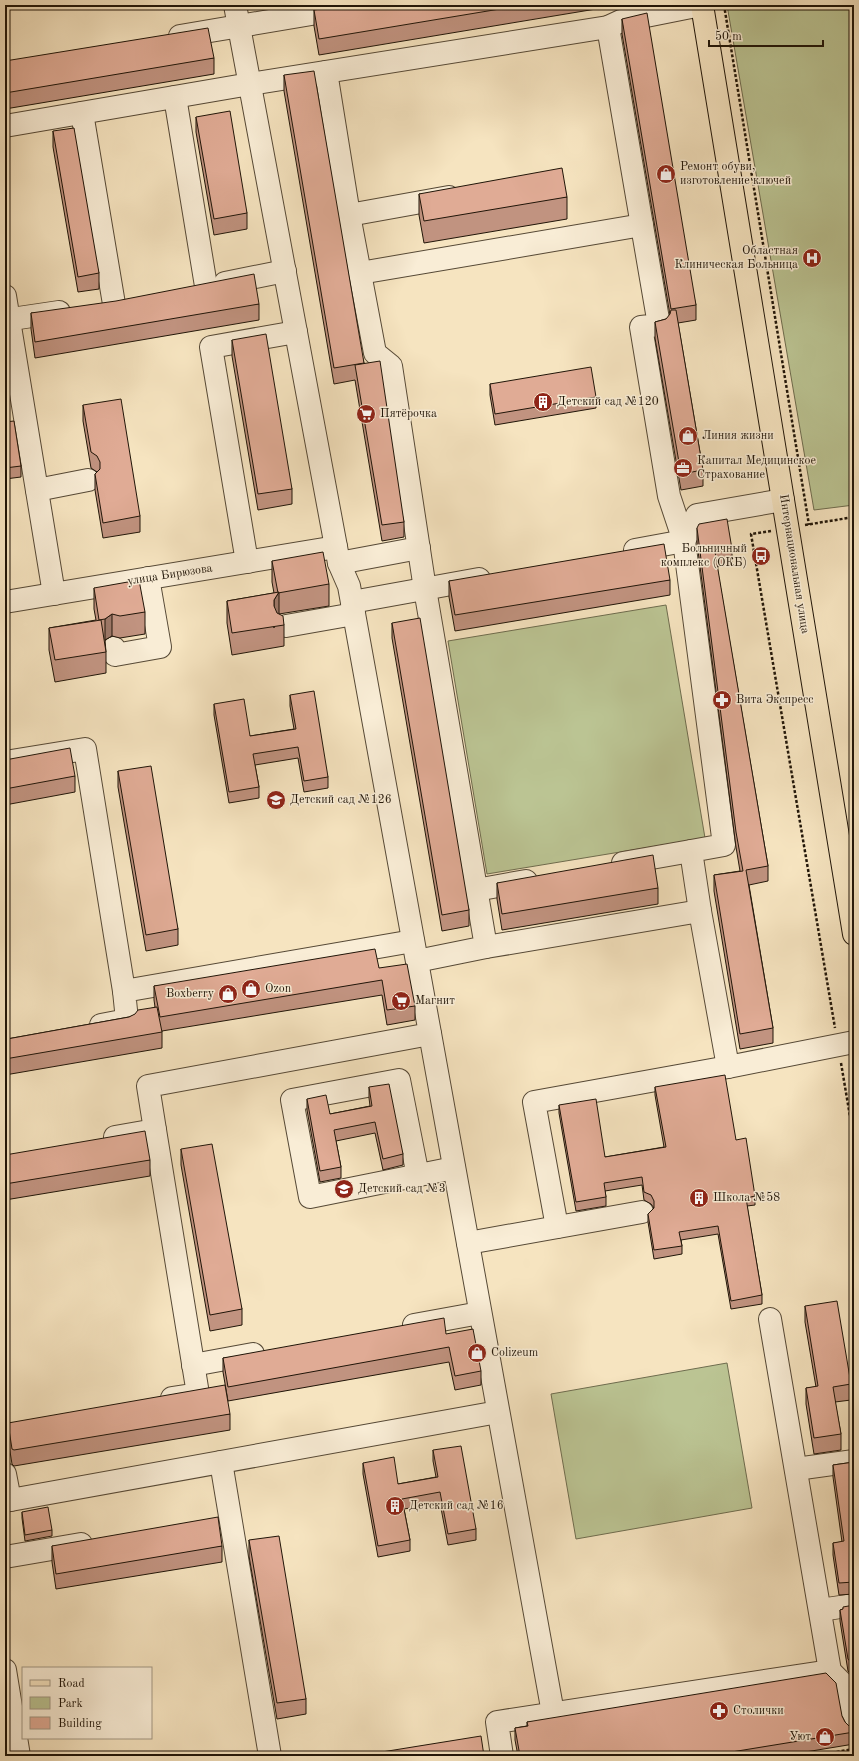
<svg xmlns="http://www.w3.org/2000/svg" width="859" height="1761" viewBox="0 0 859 1761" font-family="'Old Standard TT',serif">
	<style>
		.green { fill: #bbc493; stroke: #6e6c4e }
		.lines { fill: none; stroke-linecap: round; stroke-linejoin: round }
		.minor-casing { stroke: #564936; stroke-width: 24 }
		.major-casing { stroke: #201508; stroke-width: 24 }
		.path { stroke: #201508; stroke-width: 2.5; stroke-dasharray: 3 2; stroke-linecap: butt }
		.minor { stroke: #f9edd6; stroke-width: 22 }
		.major { stroke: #f6e4c0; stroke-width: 22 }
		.wall { fill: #c19380; stroke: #201508 }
		.shaded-wall { fill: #9d7868; stroke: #201508 }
		.building { fill: #e0ab95; stroke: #201508 }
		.labels { text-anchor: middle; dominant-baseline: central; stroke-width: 3; stroke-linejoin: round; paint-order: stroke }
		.poi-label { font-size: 12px; fill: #201508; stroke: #f9edd6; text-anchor: start }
		.street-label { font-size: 12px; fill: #201508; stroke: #f9edd6 }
	</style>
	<rect width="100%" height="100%" fill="#f6e4c0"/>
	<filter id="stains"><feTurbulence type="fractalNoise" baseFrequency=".005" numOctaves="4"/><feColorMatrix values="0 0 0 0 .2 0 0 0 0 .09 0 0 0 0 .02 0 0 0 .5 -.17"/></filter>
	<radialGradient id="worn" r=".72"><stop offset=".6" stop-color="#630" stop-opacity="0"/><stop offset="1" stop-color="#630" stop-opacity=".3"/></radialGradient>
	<g class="green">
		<polygon points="727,5 854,5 854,505 814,510"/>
		<polygon points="666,605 705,838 487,874 448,641"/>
		<polygon points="727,1363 752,1508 576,1539 551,1394"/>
	</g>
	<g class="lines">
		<g class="minor-casing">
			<g id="minor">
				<polyline points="235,5 339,563 349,586 553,1713"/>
				<polyline points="608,27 659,325 641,327 669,496 684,541 724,845 691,851 700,911 728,1067 854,1042"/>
				<polyline points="180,36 365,5"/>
				<polyline points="326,72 349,215 375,353 391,366 425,589 486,947 417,961"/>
				<polyline points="175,97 206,286"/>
				<polyline points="82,113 114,304"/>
				<polyline points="5,126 250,84 608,27 621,21 701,5"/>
				<polyline points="349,215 449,197"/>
				<polyline points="360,273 642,225"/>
				<polyline points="225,283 285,271"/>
				<polyline points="5,296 54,594"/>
				<polyline points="5,320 59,312"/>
				<polyline points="37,490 88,480"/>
				<polyline points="635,550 684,541 697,515 783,500"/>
				<polyline points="247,562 211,347 296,332"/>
				<polyline points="339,563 419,548"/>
				<polyline points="5,602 336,547"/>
				<polyline points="352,602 479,579"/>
				<polyline points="286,626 354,614"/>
				<polyline points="114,648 115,655 160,647 148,578"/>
				<polyline points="5,762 85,749 124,991"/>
				<polyline points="623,863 691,851"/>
				<polyline points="476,890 526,881"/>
				<polyline points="486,947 700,911"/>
				<polyline points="101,1025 127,1020 124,991 413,941"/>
				<polyline points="155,1130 148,1086 430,1034"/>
				<polyline points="115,1137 155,1130 198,1394 172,1398"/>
				<polyline points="418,1176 399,1080 292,1100 310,1197 454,1168"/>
				<polyline points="557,1227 534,1102 728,1067"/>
				<polyline points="468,1243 642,1212"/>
				<polyline points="770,1319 830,1671 848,1689 854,1726"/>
				<polyline points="414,1325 480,1313"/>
				<polyline points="193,1365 253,1354"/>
				<polyline points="221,1462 270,1756"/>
				<polyline points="796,1469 854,1461"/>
				<polyline points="5,1474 10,1500"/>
				<polyline points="5,1501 498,1412"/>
				<polyline points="5,1557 81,1544"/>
				<polyline points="820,1610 854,1605"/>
				<polyline points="5,1670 19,1756"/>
				<polyline points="502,1756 497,1722 830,1671"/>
			</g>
		</g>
		<g class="major-casing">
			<polyline id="major" points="702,5 854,934"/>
		</g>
		<g class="path">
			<polyline points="724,5 809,525"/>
			<polyline points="805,525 854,517"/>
			<polyline points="771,531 751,534 835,1028"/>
			<polyline points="841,1063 854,1140"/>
			<polyline points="812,1756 854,1749"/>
		</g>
		<use href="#minor" class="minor"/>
		<use href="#major" class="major"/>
	</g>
	<g class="wall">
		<polygon points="346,5 602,5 602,8 319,55 314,26 314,10"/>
		<polygon points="622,19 696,305 696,320 678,323 703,470 703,486 681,490 655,338 655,322 666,319 670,315 622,34"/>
		<polygon points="214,58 214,74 5,109 5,61"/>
		<polygon points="284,75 364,363 404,522 404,537 382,541 355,380 334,384 284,91"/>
		<polygon points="196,117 247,213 247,229 214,235 196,132"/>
		<polygon points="53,131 99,273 99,289 78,292 53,147"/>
		<polygon points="419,194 567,197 567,219 424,243 419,215"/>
		<polygon points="259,304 259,320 35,358 31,329 31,313"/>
		<polygon points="232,340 292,489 292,504 258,510 232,356"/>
		<polygon points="490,384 596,397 596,408 495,425 490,395"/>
		<polygon points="83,405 140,516 140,532 103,538 95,490 95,474 97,472 91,468 83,421"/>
		<polygon points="5,422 21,466 21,477 5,479"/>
		<polygon points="697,528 732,549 732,564 717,567 768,866 768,881 749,885 773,1028 773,1043 740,1049 714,891 714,875 740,871 736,847 697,543"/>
		<polygon points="272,561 329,584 329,606 279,614 284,625 284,646 232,655 227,623 227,601 274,593 272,582"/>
		<polygon points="670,580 670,595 455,631 449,597 449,581"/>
		<polygon points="94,588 145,612 145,634 120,638 112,636 105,640 106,652 106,673 55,682 49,650 49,628 96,620 94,609"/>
		<polygon points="392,623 469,910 469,926 442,931 392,638"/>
		<polygon points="290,695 328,777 328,788 304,792 298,758 255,765 259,787 259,798 229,803 214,715 214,704 250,736 294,729 290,706"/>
		<polygon points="5,760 75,776 75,792 5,805"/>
		<polygon points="118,771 178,929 178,945 146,951 118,787"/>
		<polygon points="497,883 658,888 658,904 502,930 497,899"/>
		<polygon points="379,968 415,1006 415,1020 387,1025 382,995 162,1031 162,1048 5,1075 5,1038 7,1039 129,1017 155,1007 154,1000 154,986"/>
		<polygon points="369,1087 403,1154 403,1165 383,1170 375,1133 336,1141 341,1167 341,1178 320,1182 307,1110 307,1099 330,1114 370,1106 369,1098"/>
		<polygon points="655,1087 736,1140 755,1196 755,1205 747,1206 762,1295 762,1304 731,1309 718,1234 681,1240 682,1246 682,1254 654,1259 648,1222 648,1214 654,1208 651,1204 644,1200 642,1185 605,1191 606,1197 606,1206 576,1211 559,1113 559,1105 605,1157 664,1147 655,1095"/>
		<polygon points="181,1149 242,1309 242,1325 210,1331 181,1165"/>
		<polygon points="5,1155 150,1160 150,1176 5,1200"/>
		<polygon points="805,1306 851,1384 851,1400 835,1402 841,1434 841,1450 814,1454 806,1404 806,1388 816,1387 805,1322"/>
		<polygon points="446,1334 481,1371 481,1385 455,1390 449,1362 228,1401 223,1372 223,1358"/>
		<polygon points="230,1414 230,1430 14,1466 12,1464 8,1439 8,1423"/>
		<polygon points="433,1450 476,1529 476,1540 448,1545 440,1503 404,1509 410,1540 410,1551 378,1557 363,1474 363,1463 398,1484 436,1477 433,1461"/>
		<polygon points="854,1462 854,1594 839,1595 833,1555 833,1543 842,1542 833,1477 833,1465"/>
		<polygon points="22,1512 52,1530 52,1536 25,1541 22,1518"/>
		<polygon points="249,1540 306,1699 306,1714 277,1719 249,1556"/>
		<polygon points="52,1546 222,1546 222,1562 56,1589 52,1562"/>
		<polygon points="854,1605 854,1678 848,1671 840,1621 840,1610"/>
		<polygon points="842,1716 845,1722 849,1726 854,1726 854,1744 781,1756 518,1756 515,1740 515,1728 527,1726 527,1722"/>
	</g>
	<g class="shaded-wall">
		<polygon points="279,592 279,614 274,621 274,628 274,600"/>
		<polygon points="112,614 112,636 105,640 105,619"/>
	</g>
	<g class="building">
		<polygon points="346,5 524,5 319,39 314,10"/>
		<polygon points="647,13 696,305 671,309 622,19"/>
		<polygon points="208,28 214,58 5,93 5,61"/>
		<polygon points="314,71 364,363 334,368 284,75"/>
		<polygon points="230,111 247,213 214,219 196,117"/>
		<polygon points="74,128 99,273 78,277 53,131"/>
		<polygon points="562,168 567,197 424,221 419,194"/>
		<polygon points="254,274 259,304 35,342 31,313 116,301"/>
		<polygon points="671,310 676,310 703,470 681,474 655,322 666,319 670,314"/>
		<polygon points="266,334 292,489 258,494 232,340"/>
		<polygon points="380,361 404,522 382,525 355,365"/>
		<polygon points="591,367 596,397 495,414 490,384"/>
		<polygon points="121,399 140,516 103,523 95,474 100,469 100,462 97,456 91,452 83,405"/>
		<polygon points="14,421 21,466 5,468 5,422"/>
		<polygon points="727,519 732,549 715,552 768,866 746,870 773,1028 740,1034 714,875 743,871 736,832 697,528 699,524"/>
		<polygon points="664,544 670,580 455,615 449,581"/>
		<polygon points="323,552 329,584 278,593 272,561"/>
		<polygon points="139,580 145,612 120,616 112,614 105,619 99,620 94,588"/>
		<polygon points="279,592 274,600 274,606 277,613 283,616 284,625 232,633 227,601"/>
		<polygon points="420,618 469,910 442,915 392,623"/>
		<polygon points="101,620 106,652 55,660 49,628"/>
		<polygon points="314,691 328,777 304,781 298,747 253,754 259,787 229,792 214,704 244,699 250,736 296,729 290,695"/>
		<polygon points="70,748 75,776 5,789 5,760"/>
		<polygon points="151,766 178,929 146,935 118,771"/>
		<polygon points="653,855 658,888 502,914 497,883"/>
		<polygon points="375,949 379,968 407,964 415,1006 387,1010 382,980 160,1017 154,986"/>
		<polygon points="157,1007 162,1032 5,1059 5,1038 7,1039 129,1017 135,1014 138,1010"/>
		<polygon points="725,1075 736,1140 746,1138 755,1196 746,1198 762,1295 731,1301 718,1226 679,1232 682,1246 654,1250 648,1214 654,1208 654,1201 651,1195 644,1192 642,1177 604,1183 606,1197 576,1202 559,1105 596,1099 605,1157 666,1147 655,1087"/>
		<polygon points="389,1084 403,1154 383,1159 375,1122 334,1130 341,1167 320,1171 307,1099 326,1095 330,1114 372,1106 369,1087"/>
		<polygon points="145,1131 150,1160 5,1184 5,1155"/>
		<polygon points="212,1144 242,1309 210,1315 181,1149"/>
		<polygon points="837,1301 851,1384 833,1387 841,1434 814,1438 806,1388 818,1386 805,1306"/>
		<polygon points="444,1318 446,1334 473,1329 481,1371 455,1376 449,1347 228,1387 223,1358"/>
		<polygon points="225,1385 230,1414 14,1450 12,1449 8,1423"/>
		<polygon points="461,1446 476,1529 448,1534 440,1492 402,1499 410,1540 378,1546 363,1463 394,1457 398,1484 438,1477 433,1450"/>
		<polygon points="854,1462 854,1582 839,1583 833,1543 844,1541 833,1465"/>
		<polygon points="48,1507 52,1530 25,1535 22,1512"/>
		<polygon points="218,1517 222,1546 56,1574 52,1546"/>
		<polygon points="279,1536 306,1699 277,1703 249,1540"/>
		<polygon points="854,1605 854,1666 848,1659 840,1610 843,1609 843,1607"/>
		<polygon points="826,1673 836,1683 842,1716 845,1722 849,1726 854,1726 854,1732 707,1756 520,1756 515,1728 528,1726 527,1722"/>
		<polygon points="481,1736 484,1756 357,1756"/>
	</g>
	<defs>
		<g id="shop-disc" transform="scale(1)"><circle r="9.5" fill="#8f2418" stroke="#f9edd6"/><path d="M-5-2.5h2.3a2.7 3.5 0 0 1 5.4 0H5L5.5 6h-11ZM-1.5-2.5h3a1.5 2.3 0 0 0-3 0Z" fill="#fff"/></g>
		<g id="hospital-disc" transform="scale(1)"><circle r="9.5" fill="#8f2418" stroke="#f9edd6"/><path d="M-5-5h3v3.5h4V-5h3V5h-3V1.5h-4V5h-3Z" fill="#fff"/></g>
		<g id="building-disc" transform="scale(1)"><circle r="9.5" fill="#8f2418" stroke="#f9edd6"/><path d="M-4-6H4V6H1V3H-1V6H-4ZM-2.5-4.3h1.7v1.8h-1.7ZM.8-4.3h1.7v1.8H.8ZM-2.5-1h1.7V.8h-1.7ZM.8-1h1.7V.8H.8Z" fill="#fff"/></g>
		<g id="supermarket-disc" transform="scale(1)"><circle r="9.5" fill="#8f2418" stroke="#f9edd6"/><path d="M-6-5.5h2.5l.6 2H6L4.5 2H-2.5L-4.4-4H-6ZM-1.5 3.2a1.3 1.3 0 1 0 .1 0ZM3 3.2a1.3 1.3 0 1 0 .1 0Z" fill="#fff"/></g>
		<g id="office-disc" transform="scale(1)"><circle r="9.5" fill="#8f2418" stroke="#f9edd6"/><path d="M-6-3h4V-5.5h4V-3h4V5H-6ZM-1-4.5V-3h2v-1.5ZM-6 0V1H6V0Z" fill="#fff"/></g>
		<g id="bus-disc" transform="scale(1)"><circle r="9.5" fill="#8f2418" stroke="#f9edd6"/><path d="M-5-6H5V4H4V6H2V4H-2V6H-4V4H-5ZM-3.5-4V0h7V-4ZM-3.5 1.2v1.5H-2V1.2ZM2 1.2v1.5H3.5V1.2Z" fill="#fff"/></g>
		<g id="pharmacy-disc" transform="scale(1)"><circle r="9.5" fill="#8f2418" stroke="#f9edd6"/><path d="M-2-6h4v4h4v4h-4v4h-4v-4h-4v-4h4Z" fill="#fff"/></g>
		<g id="school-disc" transform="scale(1)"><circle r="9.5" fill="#8f2418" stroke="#f9edd6"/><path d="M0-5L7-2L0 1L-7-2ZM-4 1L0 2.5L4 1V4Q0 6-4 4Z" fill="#fff"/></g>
	</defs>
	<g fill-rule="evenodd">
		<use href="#shop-disc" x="666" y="174"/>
		<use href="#hospital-disc" x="812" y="258"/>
		<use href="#building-disc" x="543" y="402"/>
		<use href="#supermarket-disc" x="366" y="414"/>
		<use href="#shop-disc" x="688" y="436"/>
		<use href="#office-disc" x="683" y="468"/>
		<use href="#bus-disc" x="761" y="556"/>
		<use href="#pharmacy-disc" x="722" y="700"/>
		<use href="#school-disc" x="276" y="800"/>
		<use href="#shop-disc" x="251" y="989"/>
		<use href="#shop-disc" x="228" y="994"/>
		<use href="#supermarket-disc" x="401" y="1001"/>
		<use href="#school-disc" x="344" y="1189"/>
		<use href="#building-disc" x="699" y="1198"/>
		<use href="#shop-disc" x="477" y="1353"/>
		<use href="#building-disc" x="395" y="1506"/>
		<use href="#pharmacy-disc" x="719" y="1711"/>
		<use href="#shop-disc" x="825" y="1737"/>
	</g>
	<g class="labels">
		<g class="poi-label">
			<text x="680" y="167">Ремонт обуви,<tspan x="680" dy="14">изготовление ключей</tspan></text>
			<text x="798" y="251" text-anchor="end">Областная<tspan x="798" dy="14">Клиническая Больница</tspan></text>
			<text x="557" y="402">Детский сад №120</text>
			<text x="380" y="414">Пятёрочка</text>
			<text x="702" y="436">Линия жизни</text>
			<text x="697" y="461">Капитал Медицинское<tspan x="697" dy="14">Страхование</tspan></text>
			<text x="747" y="549" text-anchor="end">Больничный<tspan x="747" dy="14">комплекс (ОКБ)</tspan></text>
			<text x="736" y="700">Вита Экспресс</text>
			<text x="290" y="800">Детский сад №126</text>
			<text x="265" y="989">Ozon</text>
			<text x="214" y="994" text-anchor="end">Boxberry</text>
			<text x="415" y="1001">Магнит</text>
			<text x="358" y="1189">Детский сад №3</text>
			<text x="713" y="1198">Школа №58</text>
			<text x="491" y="1353">Colizeum</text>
			<text x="409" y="1506">Детский сад №16</text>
			<text x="733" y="1711">Столички</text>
			<text x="811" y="1737" text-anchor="end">Уют</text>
		</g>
		<g class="street-label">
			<text transform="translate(794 564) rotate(81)">Интернациональная улица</text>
			<text transform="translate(170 575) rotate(-9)">улица Бирюзова</text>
		</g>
	</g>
	<rect width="859" height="1761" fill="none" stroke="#f6e4c0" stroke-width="20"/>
	<rect x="6" y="6" width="847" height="1749" fill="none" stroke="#201508" stroke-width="2"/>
	<rect x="10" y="10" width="839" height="1741" fill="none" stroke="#201508"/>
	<rect x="22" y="1667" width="130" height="72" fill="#f9edd6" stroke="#a29784"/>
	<rect x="30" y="1680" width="20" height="6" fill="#f6e4c0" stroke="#a29784"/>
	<text x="58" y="1687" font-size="12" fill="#201508">Road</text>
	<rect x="30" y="1697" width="20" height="12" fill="#bbc493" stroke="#a29784"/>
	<text x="58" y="1707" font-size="12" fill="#201508">Park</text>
	<rect x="30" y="1717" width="20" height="12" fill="#e0ab95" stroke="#a29784"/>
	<text x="58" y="1727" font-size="12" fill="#201508">Building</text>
	<path d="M709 40v6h114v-6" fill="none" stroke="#201508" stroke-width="2"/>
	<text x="715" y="40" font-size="12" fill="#201508" stroke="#f9edd6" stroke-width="3" paint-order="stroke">50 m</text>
	<rect width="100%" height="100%" filter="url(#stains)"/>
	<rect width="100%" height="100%" fill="url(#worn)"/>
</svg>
